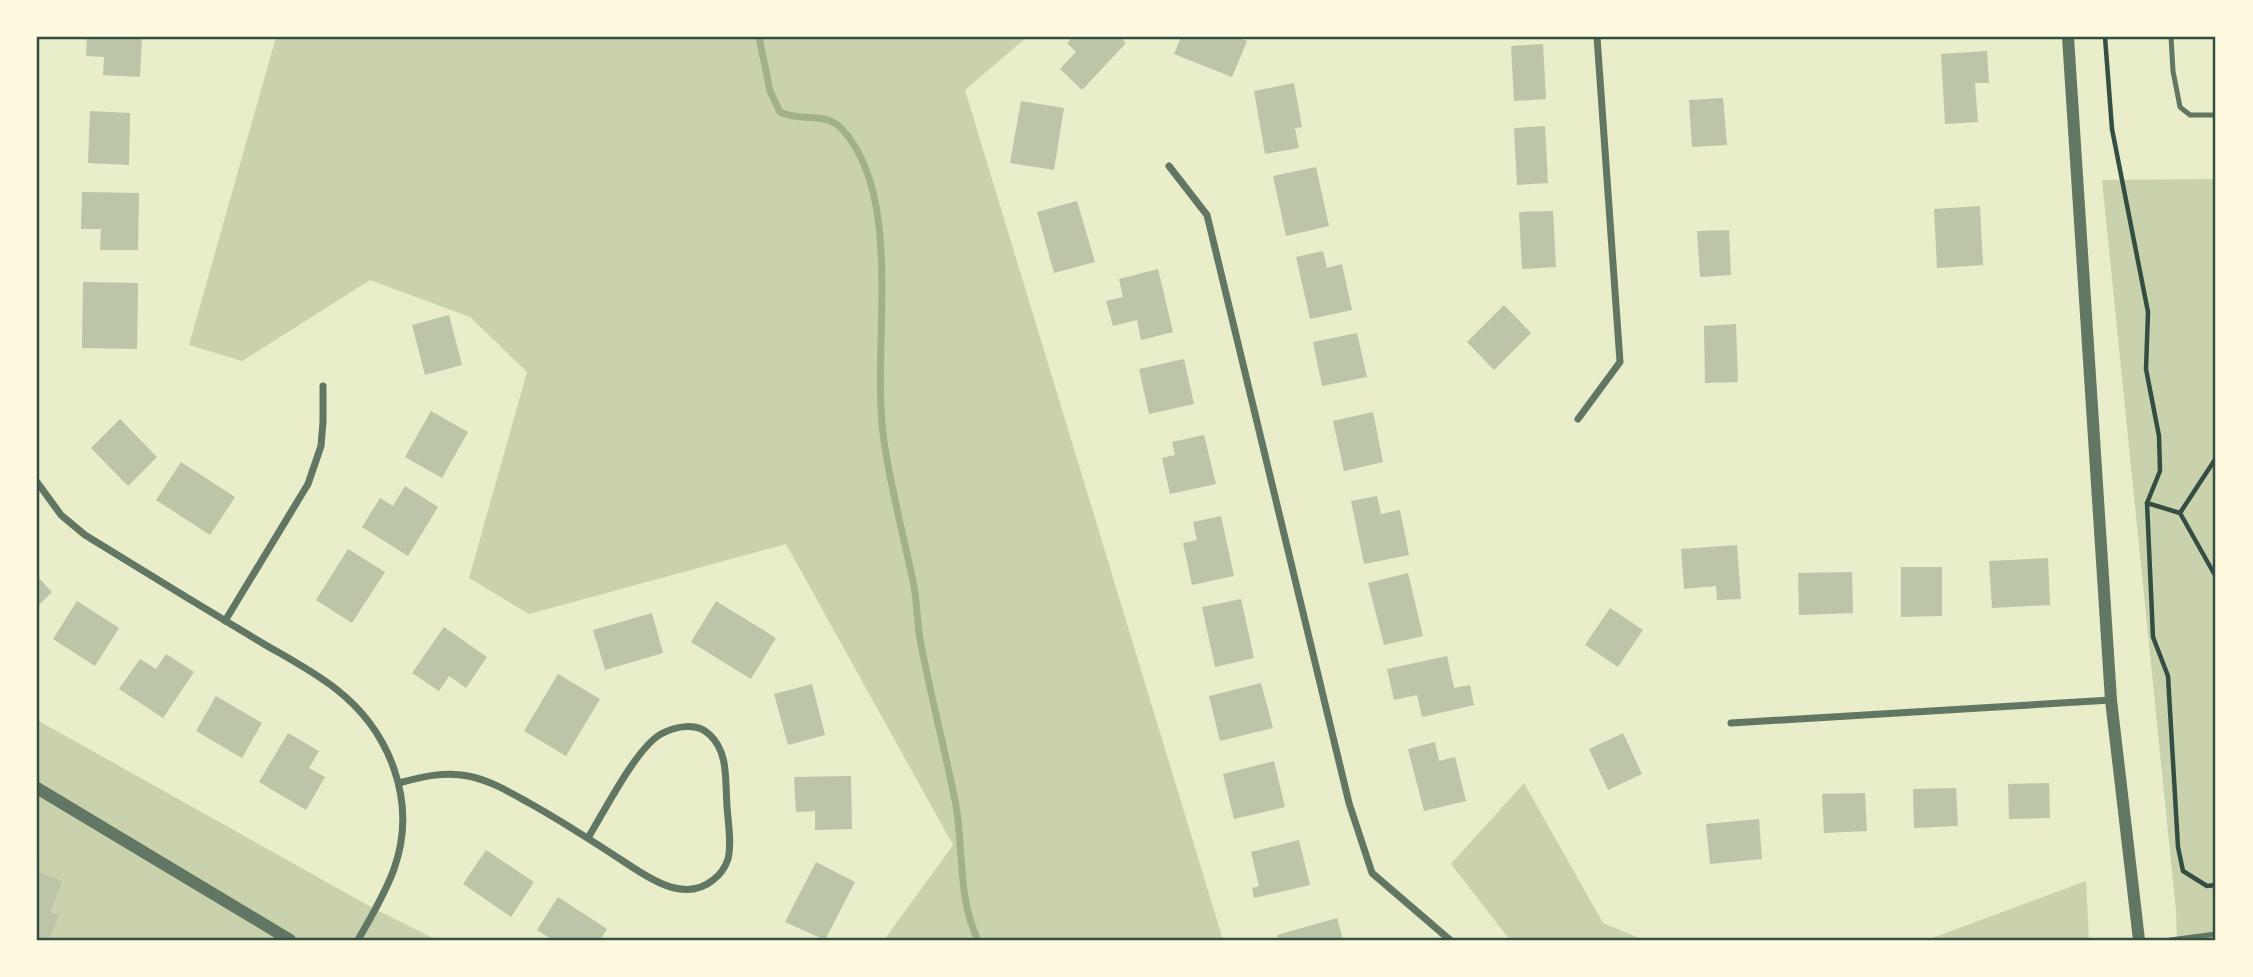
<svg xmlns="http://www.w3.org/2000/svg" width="2253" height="977" viewBox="0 0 2253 977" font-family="Rubik,sans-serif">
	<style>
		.green { fill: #cad2ad }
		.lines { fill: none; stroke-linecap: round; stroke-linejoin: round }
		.stream { stroke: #a3b18a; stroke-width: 7 }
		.building { fill: #bcc5a7 }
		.path { stroke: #344e41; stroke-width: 4.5 }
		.service { stroke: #617663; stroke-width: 5 }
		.minor { stroke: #617663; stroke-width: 7 }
		.tertiary { stroke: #617663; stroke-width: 12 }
		.neatline { fill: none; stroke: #344e41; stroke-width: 2.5 }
	</style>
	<rect width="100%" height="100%" fill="#e9edc9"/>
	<g class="green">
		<polygon points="276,37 1027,37 965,90 1223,940 884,940 953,845 786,544 529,614 469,578 527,372 470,317 370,280 242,361 189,345"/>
		<polygon points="2216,179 2216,940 2177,940 2176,911 2102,180"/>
		<polygon points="37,720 371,907 437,940 37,940"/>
		<polygon points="1524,783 1603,923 1644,940 1510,940 1451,864"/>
		<polygon points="2086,881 2089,940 1927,940"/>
	</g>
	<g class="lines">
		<path class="stream" d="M759,37L770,91L780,112C803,123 825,110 843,130C906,202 870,349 884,441C891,489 904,538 914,586C917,603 917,621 920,639C930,693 944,746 955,800C964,846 957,898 978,940"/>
	</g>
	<g class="building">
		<polygon points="87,37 142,37 140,77 103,75 104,57 86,56"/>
		<polygon points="1073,37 1120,37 1126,43 1082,90 1060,69 1076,52 1067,43"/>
		<polygon points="1181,37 1237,37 1247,41 1232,77 1174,54"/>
		<polygon points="1543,44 1546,99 1514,101 1511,46"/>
		<polygon points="1987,51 1989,83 1975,83 1978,122 1945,124 1941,54"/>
		<polygon points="1294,83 1302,127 1295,128 1299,148 1265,154 1254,91"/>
		<polygon points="1723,98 1727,145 1692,147 1689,100"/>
		<polygon points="1021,101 1064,108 1054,170 1010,163"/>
		<polygon points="90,111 130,113 129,165 88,163"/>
		<polygon points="1545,126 1548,183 1517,185 1514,128"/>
		<polygon points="1316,167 1329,226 1286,236 1273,176"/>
		<polygon points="82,192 139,193 138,250 100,250 101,229 81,229"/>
		<polygon points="1077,201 1095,262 1054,273 1037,212"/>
		<polygon points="1980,206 1983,265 1937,268 1934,209"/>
		<polygon points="1553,211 1556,267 1522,269 1519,212"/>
		<polygon points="1729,230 1731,275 1700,277 1697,231"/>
		<polygon points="1323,251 1327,268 1342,264 1352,310 1310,319 1296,257"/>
		<polygon points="1158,269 1173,332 1141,340 1137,320 1113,326 1106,301 1123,297 1119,279"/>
		<polygon points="83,282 138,283 137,349 82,348"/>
		<polygon points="1504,305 1531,333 1494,370 1467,342"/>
		<polygon points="449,315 462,365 425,375 412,325"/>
		<polygon points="1736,324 1738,382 1705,383 1704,326"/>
		<polygon points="1357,333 1367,377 1322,386 1313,342"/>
		<polygon points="1184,359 1194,404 1149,414 1139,369"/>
		<polygon points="431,411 468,432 442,478 405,457"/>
		<polygon points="1373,412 1383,462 1344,471 1333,421"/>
		<polygon points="120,419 157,457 128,486 91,448"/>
		<polygon points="1204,435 1216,484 1170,494 1162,458 1175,455 1172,442"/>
		<polygon points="181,462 235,497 210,535 156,500"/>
		<polygon points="405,486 438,507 408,556 362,527 380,498 393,506"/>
		<polygon points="1377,496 1381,514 1400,510 1409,555 1364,564 1351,501"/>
		<polygon points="1221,516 1234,576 1192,585 1183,543 1197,540 1193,522"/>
		<polygon points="1737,545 1741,599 1717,600 1716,586 1684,589 1681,549"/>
		<polygon points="348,549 385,572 352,623 316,600"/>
		<polygon points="2048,558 2050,605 1992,608 1989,561"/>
		<polygon points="1901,567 1942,567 1942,616 1901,617"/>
		<polygon points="1852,572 1853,613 1799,615 1798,573"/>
		<polygon points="1408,573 1423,636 1384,645 1368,583"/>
		<polygon points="37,576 52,592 37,607"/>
		<polygon points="1241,599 1254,658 1215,667 1202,607"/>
		<polygon points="77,601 119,628 95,666 53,639"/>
		<polygon points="716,601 776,638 751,679 691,642"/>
		<polygon points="1610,608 1643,630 1618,667 1585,645"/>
		<polygon points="652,613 663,653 605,670 593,630"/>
		<polygon points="444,627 487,657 466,688 449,676 439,691 412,673"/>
		<polygon points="166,654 194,672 163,718 119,689 140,659 156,669"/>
		<polygon points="1447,656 1454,688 1470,685 1474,705 1422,717 1417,695 1394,700 1387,669"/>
		<polygon points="558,674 600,699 566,756 524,731"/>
		<polygon points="1261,683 1273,728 1220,741 1209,696"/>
		<polygon points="812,684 825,735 788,745 774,694"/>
		<polygon points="216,696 262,723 242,758 196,731"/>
		<polygon points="288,733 319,751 309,768 325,777 306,810 259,782"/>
		<polygon points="1623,733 1642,774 1608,790 1589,749"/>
		<polygon points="1435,742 1439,761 1455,757 1466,801 1424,811 1408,749"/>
		<polygon points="1274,761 1285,807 1234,819 1223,774"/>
		<polygon points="851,776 852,829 815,830 815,811 796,812 794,777"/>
		<polygon points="2049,783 2050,818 2009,819 2008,784"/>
		<polygon points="1956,788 1958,826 1914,828 1913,789"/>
		<polygon points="1865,793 1867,831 1824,833 1822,794"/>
		<polygon points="1759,819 1762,859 1710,864 1706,824"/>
		<polygon points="1299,840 1310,885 1254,898 1252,888 1259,886 1251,852"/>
		<polygon points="486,850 534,882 511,917 463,884"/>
		<polygon points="816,862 855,882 825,940 785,922"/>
		<polygon points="37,871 62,881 50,912 59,915 49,940 37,940"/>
		<polygon points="558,897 607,929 600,940 553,940 537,930"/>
		<polygon points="1337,918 1343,940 1279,940 1277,935"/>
	</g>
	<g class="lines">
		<g class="path">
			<polyline points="2105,37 2112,129 2148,312 2146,369 2159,436 2160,471 2147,503 2153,637 2168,676 2178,847 2183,871 2207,886 2216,885"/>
			<polyline points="2147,503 2180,513 2216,577"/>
			<polyline points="2180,513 2216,458"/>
		</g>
		<g class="service">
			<polyline points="2171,37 2173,71 2180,107 2190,115 2216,115"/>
			<polyline points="2170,940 2216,934"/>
		</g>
		<g class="minor">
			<polyline points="1169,166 1207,215 1349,803 1372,873 1450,940"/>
			<polyline points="1578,419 1620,362 1597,37"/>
			<path d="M37,482L61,515L85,535C140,569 194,602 249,635C278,653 309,668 336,689C390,731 418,802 394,869C385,894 371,917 358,940"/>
			<polyline points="225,621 308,484 321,446 323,422 323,386"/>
			<polyline points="1731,723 2111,700"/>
			<path d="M399,783C421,777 445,771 468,776C490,780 511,793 531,804C563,822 594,842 626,863C650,879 685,903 713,880C720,875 725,868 728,859C732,843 728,823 727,806C725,782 729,753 710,735C697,722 676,726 661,734C636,748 604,812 588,838"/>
		</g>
		<g class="tertiary">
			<polyline points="2068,37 2111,700 2139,940"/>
			<polyline points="37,788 290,940"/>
		</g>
	</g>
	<rect width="2253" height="977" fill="none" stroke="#fefae0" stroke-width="77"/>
	<rect x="38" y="38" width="2176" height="901" class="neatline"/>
</svg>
